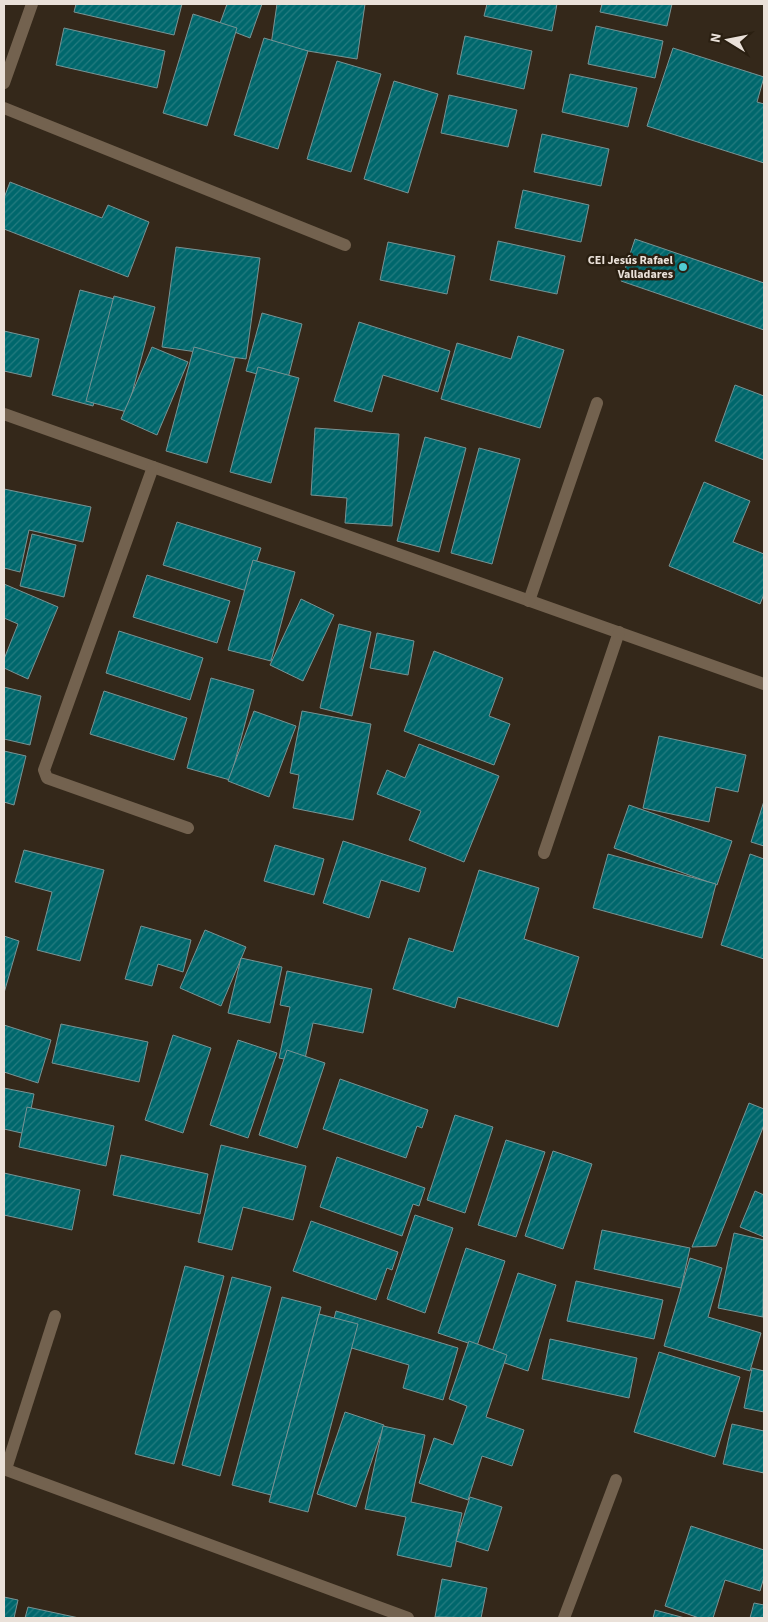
<svg xmlns="http://www.w3.org/2000/svg" width="768" height="1622" viewBox="0 0 768 1622" font-family="'Source Sans 3',sans-serif">
	<style>
		.building { fill: url(#building-hatch); stroke: #789394 }
		.lines { fill: none; stroke-linecap: round; stroke-linejoin: round }
		.minor { stroke: #73624f; stroke-width: 12 }
		.poi-dot { fill: #51ccd3; stroke: #2a1f11; stroke-width: 2 }
		.labels { text-anchor: middle; dominant-baseline: central; stroke-width: 5; stroke-linejoin: round; paint-order: stroke }
		.poi-label { font-size: 12px; font-weight: bold; fill: #eae1d9; stroke: #2a1f11; text-anchor: end }
	</style>
	<defs>
		<pattern id="building-hatch" width="6" height="6" patternUnits="userSpaceOnUse" patternTransform="scale(1.25)"><rect width="6" height="6" fill="#00676c"/><path d="M-1 1l2-2M0 6l6-6M5 7l2-2" fill="none" stroke="#257c80"/></pattern>
	</defs>
	<rect width="100%" height="100%" fill="#34281a"/>
	<g class="building">
		<polygon points="76,4 182,4 174,35 74,12"/>
		<polygon points="227,4 262,4 250,38 219,26"/>
		<polygon points="277,4 365,4 357,59 271,45"/>
		<polygon points="487,4 557,4 552,31 484,16"/>
		<polygon points="602,4 672,4 667,26 600,12"/>
		<polygon points="193,14 237,28 207,126 163,113"/>
		<polygon points="596,26 663,41 655,78 588,64"/>
		<polygon points="64,28 165,51 157,88 56,65"/>
		<polygon points="465,36 532,51 524,89 457,74"/>
		<polygon points="264,38 308,51 278,149 234,135"/>
		<polygon points="673,48 764,77 757,102 764,104 764,163 647,126"/>
		<polygon points="337,61 381,74 351,172 307,159"/>
		<polygon points="570,74 637,88 628,127 562,112"/>
		<polygon points="394,81 438,94 408,193 364,179"/>
		<polygon points="449,95 517,110 508,147 441,133"/>
		<polygon points="542,134 609,149 601,186 534,172"/>
		<polygon points="10,182 102,218 108,205 149,222 128,277 4,229 4,198"/>
		<polygon points="523,190 589,205 581,242 515,228"/>
		<polygon points="635,239 764,283 764,330 621,281"/>
		<polygon points="498,241 565,256 557,294 490,280"/>
		<polygon points="388,242 455,256 447,294 380,280"/>
		<polygon points="176,247 260,258 246,359 162,347"/>
		<polygon points="80,290 122,301 93,406 52,395"/>
		<polygon points="114,296 155,307 127,412 86,401"/>
		<polygon points="262,313 302,324 287,382 246,371"/>
		<polygon points="359,322 450,351 438,392 383,375 372,412 334,401"/>
		<polygon points="4,331 39,339 31,377 4,371"/>
		<polygon points="518,336 564,350 540,428 441,399 457,343 511,359"/>
		<polygon points="152,347 188,362 157,435 121,419"/>
		<polygon points="194,347 235,358 207,463 166,451"/>
		<polygon points="258,367 299,378 271,483 230,472"/>
		<polygon points="735,385 764,396 764,460 715,441"/>
		<polygon points="315,428 399,434 392,526 345,523 347,498 311,495"/>
		<polygon points="425,437 466,448 439,552 397,541"/>
		<polygon points="479,448 520,459 492,564 451,553"/>
		<polygon points="704,482 750,501 733,542 764,554 764,594 760,604 669,566"/>
		<polygon points="4,489 91,507 83,542 29,530 20,572 4,568"/>
		<polygon points="177,522 261,548 247,591 163,565"/>
		<polygon points="32,534 76,545 64,597 20,586"/>
		<polygon points="253,560 295,572 271,661 228,650"/>
		<polygon points="147,575 230,601 217,643 133,617"/>
		<polygon points="4,584 58,607 28,679 4,668 4,659 18,624 4,618"/>
		<polygon points="301,599 334,615 303,681 270,665"/>
		<polygon points="339,624 371,632 352,716 320,708"/>
		<polygon points="119,631 203,658 190,700 106,673"/>
		<polygon points="377,633 414,641 408,675 370,668"/>
		<polygon points="434,651 503,678 489,716 510,724 494,765 404,731"/>
		<polygon points="211,678 254,690 230,780 187,768"/>
		<polygon points="4,687 41,696 30,745 4,739"/>
		<polygon points="104,691 187,718 174,760 90,734"/>
		<polygon points="254,711 296,726 269,797 228,781"/>
		<polygon points="302,711 371,724 353,820 293,808 299,775 290,773"/>
		<polygon points="659,736 746,755 738,792 716,787 709,822 643,808"/>
		<polygon points="419,744 499,776 464,862 409,840 421,811 377,794 387,770 405,778"/>
		<polygon points="4,751 26,756 14,805 4,802"/>
		<polygon points="764,801 764,846 751,842"/>
		<polygon points="629,805 732,841 717,885 614,848"/>
		<polygon points="343,841 426,868 419,892 381,880 369,918 323,903"/>
		<polygon points="275,845 324,859 314,895 264,881"/>
		<polygon points="24,850 104,870 80,961 37,950 52,892 15,882"/>
		<polygon points="608,854 716,884 702,938 593,908"/>
		<polygon points="750,854 764,859 764,959 721,945"/>
		<polygon points="479,870 539,888 524,939 579,957 558,1027 458,997 455,1008 393,989 409,938 453,952"/>
		<polygon points="141,926 191,940 183,972 158,964 152,986 125,979"/>
		<polygon points="205,930 246,947 221,1006 180,988"/>
		<polygon points="4,936 19,941 4,993"/>
		<polygon points="241,958 282,967 270,1023 228,1013"/>
		<polygon points="287,971 372,989 363,1033 313,1023 304,1063 279,1058 290,1007 280,1005"/>
		<polygon points="61,1024 148,1042 139,1082 52,1063"/>
		<polygon points="4,1025 51,1040 38,1083 4,1072"/>
		<polygon points="173,1035 211,1048 183,1133 145,1120"/>
		<polygon points="238,1040 277,1053 248,1138 210,1125"/>
		<polygon points="287,1050 325,1063 297,1148 259,1135"/>
		<polygon points="340,1079 428,1110 422,1128 417,1126 406,1158 323,1129"/>
		<polygon points="4,1088 34,1094 26,1134 4,1129"/>
		<polygon points="749,1103 764,1109 764,1125 716,1246 692,1247"/>
		<polygon points="27,1107 114,1126 106,1166 19,1147"/>
		<polygon points="455,1115 493,1127 465,1213 427,1200"/>
		<polygon points="506,1140 545,1152 516,1237 478,1225"/>
		<polygon points="221,1145 306,1166 293,1220 243,1207 232,1250 198,1242"/>
		<polygon points="553,1151 592,1164 563,1249 525,1236"/>
		<polygon points="121,1155 208,1174 200,1214 113,1195"/>
		<polygon points="337,1157 425,1188 419,1206 413,1204 402,1236 320,1207"/>
		<polygon points="4,1173 80,1190 72,1230 4,1215"/>
		<polygon points="755,1191 764,1195 764,1237 740,1227"/>
		<polygon points="415,1215 453,1228 425,1313 387,1299"/>
		<polygon points="311,1221 398,1252 392,1270 387,1268 376,1300 293,1271"/>
		<polygon points="602,1230 690,1248 681,1288 594,1269"/>
		<polygon points="734,1233 764,1240 763,1317 718,1308"/>
		<polygon points="466,1248 505,1261 477,1346 438,1333"/>
		<polygon points="690,1258 722,1268 708,1317 761,1333 750,1371 664,1346"/>
		<polygon points="185,1266 224,1276 174,1464 135,1454"/>
		<polygon points="518,1273 556,1285 528,1371 490,1358"/>
		<polygon points="232,1277 271,1287 220,1476 182,1465"/>
		<polygon points="576,1281 663,1300 654,1339 567,1321"/>
		<polygon points="282,1297 321,1307 271,1495 232,1485"/>
		<polygon points="336,1311 458,1348 443,1400 403,1388 409,1365 328,1341"/>
		<polygon points="319,1314 358,1324 308,1512 269,1502"/>
		<polygon points="550,1339 637,1358 629,1398 542,1379"/>
		<polygon points="469,1341 507,1355 486,1417 524,1430 512,1466 482,1456 468,1500 419,1483 434,1438 453,1445 467,1406 449,1399"/>
		<polygon points="659,1352 740,1377 715,1457 634,1432"/>
		<polygon points="752,1368 764,1371 764,1412 744,1408"/>
		<polygon points="345,1412 384,1425 356,1507 317,1494"/>
		<polygon points="732,1424 764,1431 764,1473 723,1464"/>
		<polygon points="383,1426 425,1435 411,1502 462,1513 451,1567 397,1555 406,1517 365,1509"/>
		<polygon points="470,1497 502,1507 488,1551 456,1541"/>
		<polygon points="691,1526 764,1550 764,1577 760,1591 725,1580 713,1618 699,1618 665,1606"/>
		<polygon points="442,1579 487,1588 481,1618 435,1617"/>
		<polygon points="4,1597 18,1600 14,1618 4,1618"/>
		<polygon points="754,1603 764,1605 764,1618 750,1618"/>
		<polygon points="28,1607 79,1618 25,1618"/>
		<polygon points="655,1610 685,1618 653,1618"/>
	</g>
	<g class="lines">
		<g class="minor">
			<polyline points="4,83 32,4"/>
			<polyline points="4,108 345,245"/>
			<polyline points="4,414 764,684"/>
			<polyline points="153,467 44,770 47,778 188,828"/>
			<polyline points="529,601 597,403"/>
			<polyline points="544,853 619,632"/>
			<polyline points="4,1469 408,1618"/>
			<polyline points="6,1469 55,1316"/>
			<polyline points="564,1618 616,1480"/>
		</g>
	</g>
	<circle class="poi-dot" cx="683" cy="267" r="5"/>
	<g class="labels">
		<g class="poi-label">
			<text x="673" y="260">CEI Jesús Rafael<tspan x="673" dy="14">Valladares</tspan></text>
		</g>
	</g>
	<rect width="768" height="1622" fill="none" stroke="#eae1d9" stroke-width="10"/>
	<g transform="translate(728 40) rotate(280)" stroke="#2a1f11" stroke-width="4" paint-order="stroke">
	<path d="M0-4L9 19L0 12L-9 19Z" fill="#eae1d9"/>
	<text y="-8" font-size="14" font-weight="bold" text-anchor="middle" fill="#eae1d9">N</text>
	</g>
</svg>
